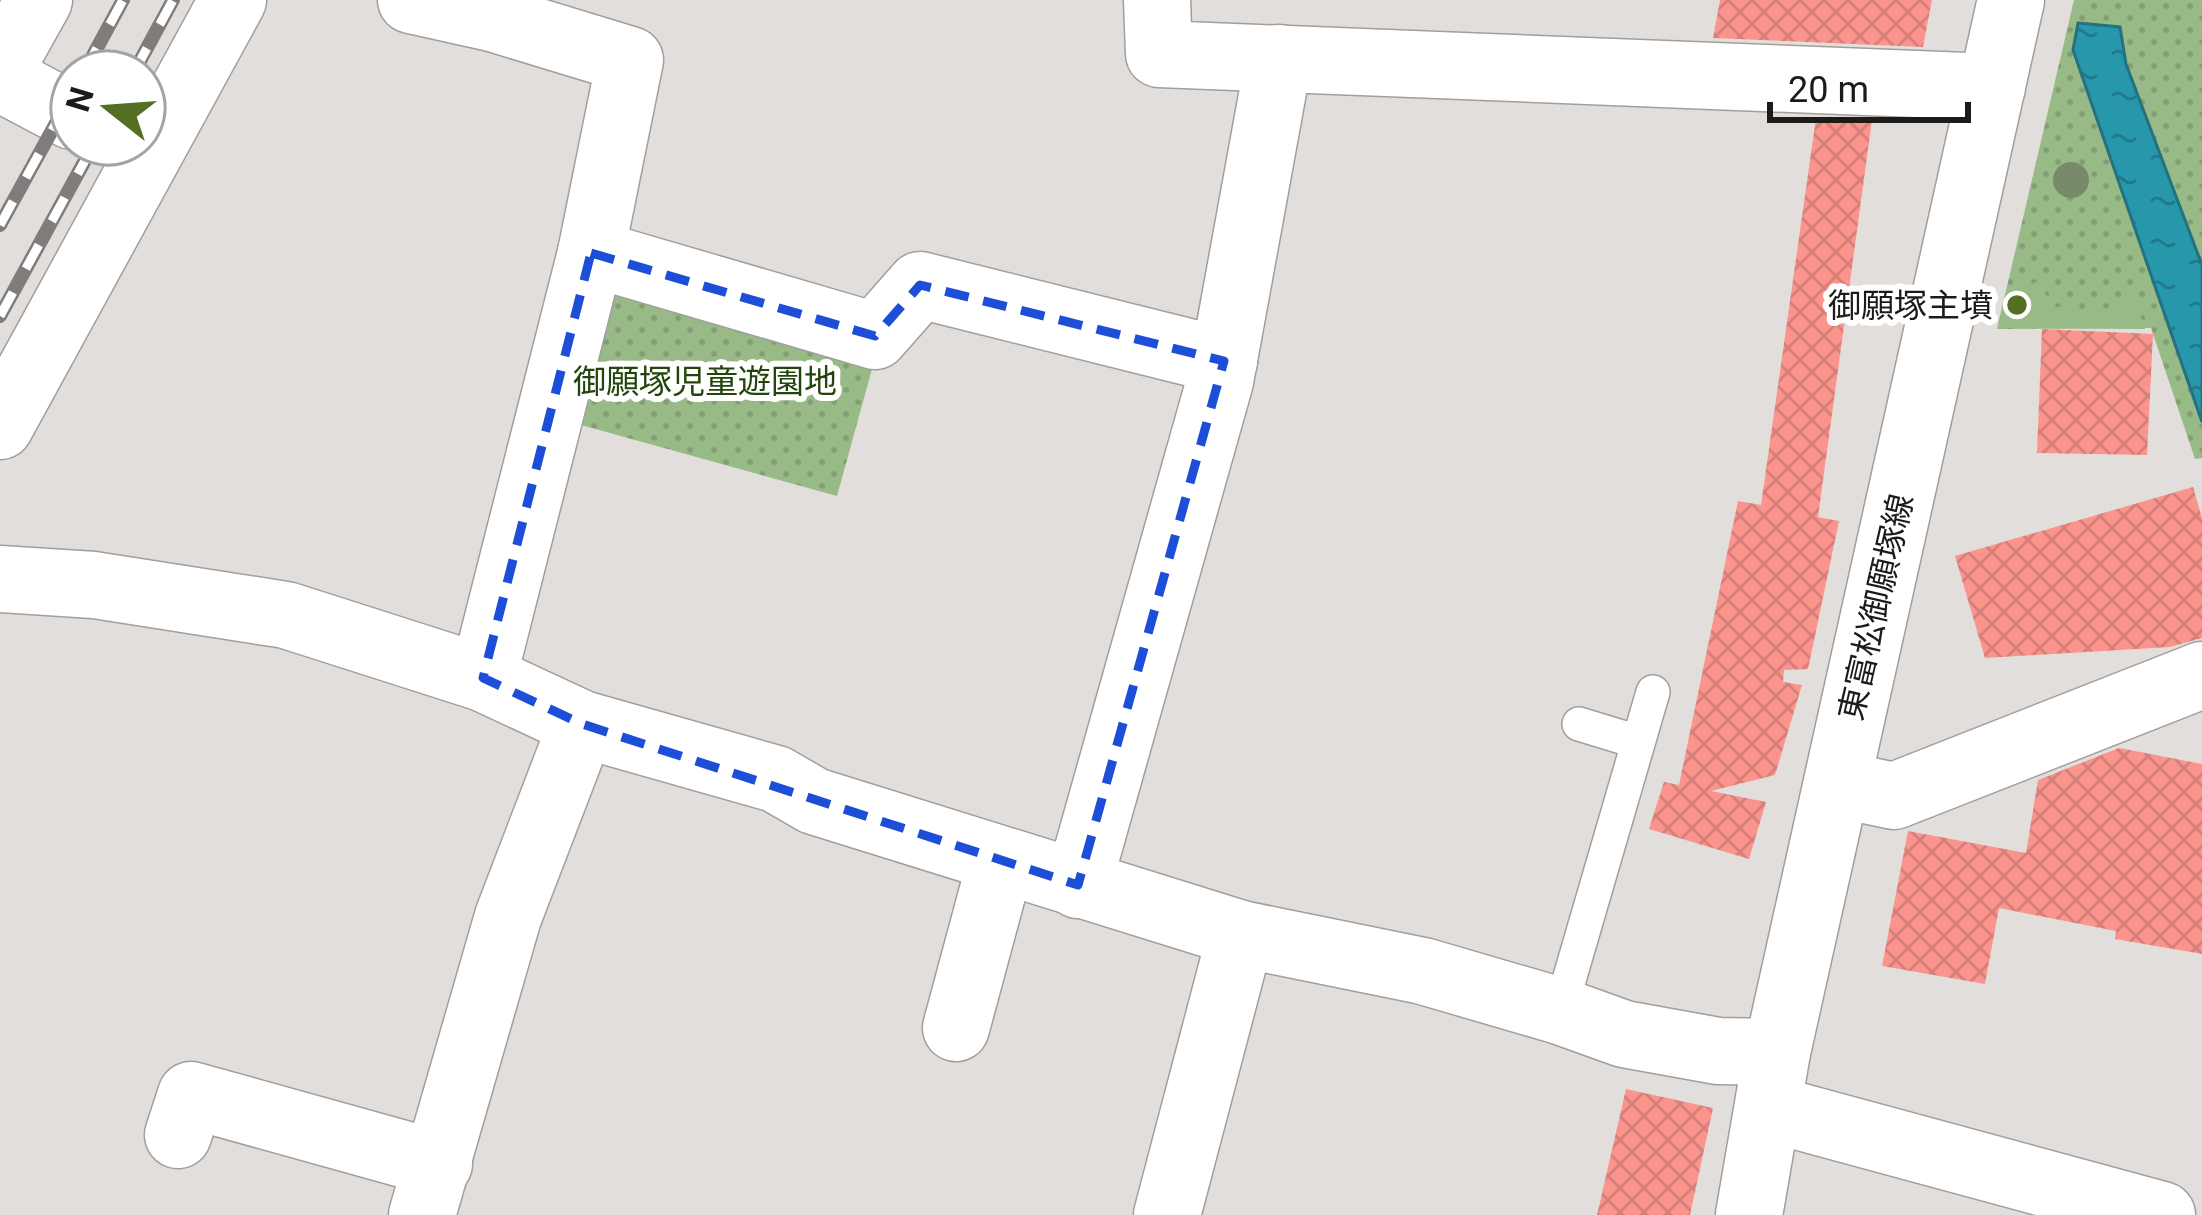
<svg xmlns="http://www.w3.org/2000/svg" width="2202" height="1215" viewBox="0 0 2202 1215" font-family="Roboto,'Noto Sans JP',sans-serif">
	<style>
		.park { fill: url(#park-dots) }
		.garden { fill: #97ba87 }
		.water { fill: url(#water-ripples); stroke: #247280; stroke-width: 3 }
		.building { fill: url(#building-cross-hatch) }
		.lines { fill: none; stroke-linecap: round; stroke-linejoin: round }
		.service-casing { stroke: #a29e9c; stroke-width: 36 }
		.minor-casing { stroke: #a29e9c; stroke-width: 69 }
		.secondary-casing { stroke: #a29e9c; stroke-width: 69 }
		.service { stroke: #fff; stroke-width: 33 }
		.minor { stroke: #fff; stroke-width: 66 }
		.secondary { stroke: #fff; stroke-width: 66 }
		.rail-casing { stroke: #7f7c7b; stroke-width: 14 }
		.rail { stroke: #fff; stroke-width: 9; stroke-dasharray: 27; stroke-linecap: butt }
		.tree { fill: #798a6a }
		.marked { fill: none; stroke: #1d4ed8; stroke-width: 9; stroke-dasharray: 24 15; stroke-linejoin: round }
		.poi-dot { fill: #556f22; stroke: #fff; stroke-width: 4.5 }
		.labels { text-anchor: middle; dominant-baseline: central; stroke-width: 12; stroke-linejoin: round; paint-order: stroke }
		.poi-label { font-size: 33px; fill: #1c1b1a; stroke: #fff; text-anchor: end }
		.park-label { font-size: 33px; fill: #23450c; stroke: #fff }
		.street-label { font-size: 33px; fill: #1c1b1a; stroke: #fff }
	</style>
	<defs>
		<pattern id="park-dots" width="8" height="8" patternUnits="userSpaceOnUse" patternTransform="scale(3)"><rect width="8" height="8" fill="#97ba87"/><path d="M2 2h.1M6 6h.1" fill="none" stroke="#829f74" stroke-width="1.8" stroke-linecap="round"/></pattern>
		<pattern id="water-ripples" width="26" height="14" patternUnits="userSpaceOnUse" patternTransform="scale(3)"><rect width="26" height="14" fill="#2797ac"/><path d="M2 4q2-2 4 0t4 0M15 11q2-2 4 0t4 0" fill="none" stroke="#217a8b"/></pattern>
		<pattern id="building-cross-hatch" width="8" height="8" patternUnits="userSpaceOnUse" patternTransform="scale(3)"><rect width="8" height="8" fill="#fb948d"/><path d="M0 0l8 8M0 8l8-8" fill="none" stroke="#d77f79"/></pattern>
	</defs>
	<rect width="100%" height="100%" fill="#e2dedc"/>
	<g class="park">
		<polygon points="2074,0 2202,0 2202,458 2195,459 2151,328 1997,329"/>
		<polygon points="598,280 877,351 837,496 563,420"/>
	</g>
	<polygon class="garden" points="2041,279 2050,309 2075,302 2080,318 2135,298 2145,329 1999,328 2003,301"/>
	<polygon class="water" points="2078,23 2120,27 2126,64 2202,265 2202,422 2073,50"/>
	<g class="building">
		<polygon points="1720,0 1932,0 1923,47 1713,38"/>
		<polygon points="1816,118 1872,120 1818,517 1839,521 1808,669 1784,670 1783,682 1802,685 1775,775 1711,791 1766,802 1749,859 1649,829 1664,782 1679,785 1738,501 1761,505"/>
		<polygon points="2042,329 2153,334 2147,455 2037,453"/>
		<polygon points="2193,487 2202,518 2202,638 2170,647 1985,658 1955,556"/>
		<polygon points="2119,748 2202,764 2202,954 2115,939 2116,931 1999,908 1985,984 1882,966 1908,831 2026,853 2038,780"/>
		<polygon points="1626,1089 1713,1108 1690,1215 1597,1215"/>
	</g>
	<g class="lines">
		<g class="service-casing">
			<g id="service">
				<polyline points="1579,724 1638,742"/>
				<polyline points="1560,1011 1653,692"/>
			</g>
		</g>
		<g class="minor-casing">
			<g id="minor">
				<polyline points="411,0 492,18 630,60 591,253 483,678"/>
				<polyline points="1157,0 1159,54 1992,87"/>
				<polyline points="0,70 39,0"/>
				<polyline points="0,78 72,116"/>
				<polyline points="591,253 875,336 920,285 1224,361"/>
				<polyline points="0,426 233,0"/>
				<polyline points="0,579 94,585 286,615 483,678 582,724 776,779 814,801 1241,934 1423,971 1560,1011 1624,1034 1718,1051 1777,1052"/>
				<polyline points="1837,784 1894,796 2202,675"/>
				<polyline points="1078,885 1220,381 1279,58"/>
				<polyline points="956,1028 1001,861"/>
				<polyline points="1768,1108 2162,1215"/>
				<polyline points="178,1135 191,1095 439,1164"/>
				<polyline points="422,1215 508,917 582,724"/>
				<polyline points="1167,1215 1241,934"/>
			</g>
		</g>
		<g class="secondary-casing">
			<polyline id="secondary" points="1749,1215 1777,1052 2011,0"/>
		</g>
		<use href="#service" class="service"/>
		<use href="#minor" class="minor"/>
		<use href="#secondary" class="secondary"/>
		<g class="rail-casing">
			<g id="rail">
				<polyline points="84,72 123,0"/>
				<polyline points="134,72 173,0"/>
				<polyline points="0,225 72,94"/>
				<polyline points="0,316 94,144"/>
			</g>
		</g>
		<use href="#rail" class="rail"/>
	</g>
	<circle class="tree" cx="2071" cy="180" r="18"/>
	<path class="marked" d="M591,253L875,336L920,285L1224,361L1078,885L582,724L483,678Z"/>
	<circle class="poi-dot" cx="2017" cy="305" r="12"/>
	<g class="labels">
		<g class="poi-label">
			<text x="1993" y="305">御願塚主墳</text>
		</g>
		<g class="park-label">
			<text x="705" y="381">御願塚児童遊園地</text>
		</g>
		<g class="street-label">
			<text transform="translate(1876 607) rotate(-77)">東富松御願塚線</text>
		</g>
	</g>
	<g transform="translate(108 108) rotate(287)"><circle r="57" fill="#ffffff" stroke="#a4a4a3" stroke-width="3"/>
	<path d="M0-9L21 45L0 30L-21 45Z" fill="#556f22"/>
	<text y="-18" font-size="33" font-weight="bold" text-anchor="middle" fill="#1c1b1a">N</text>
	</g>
	<path d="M1770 102v18h198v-18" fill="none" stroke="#1c1b1a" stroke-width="6"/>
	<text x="1788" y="102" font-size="36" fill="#1c1b1a" stroke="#ffffff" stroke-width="9" paint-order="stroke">20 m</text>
</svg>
